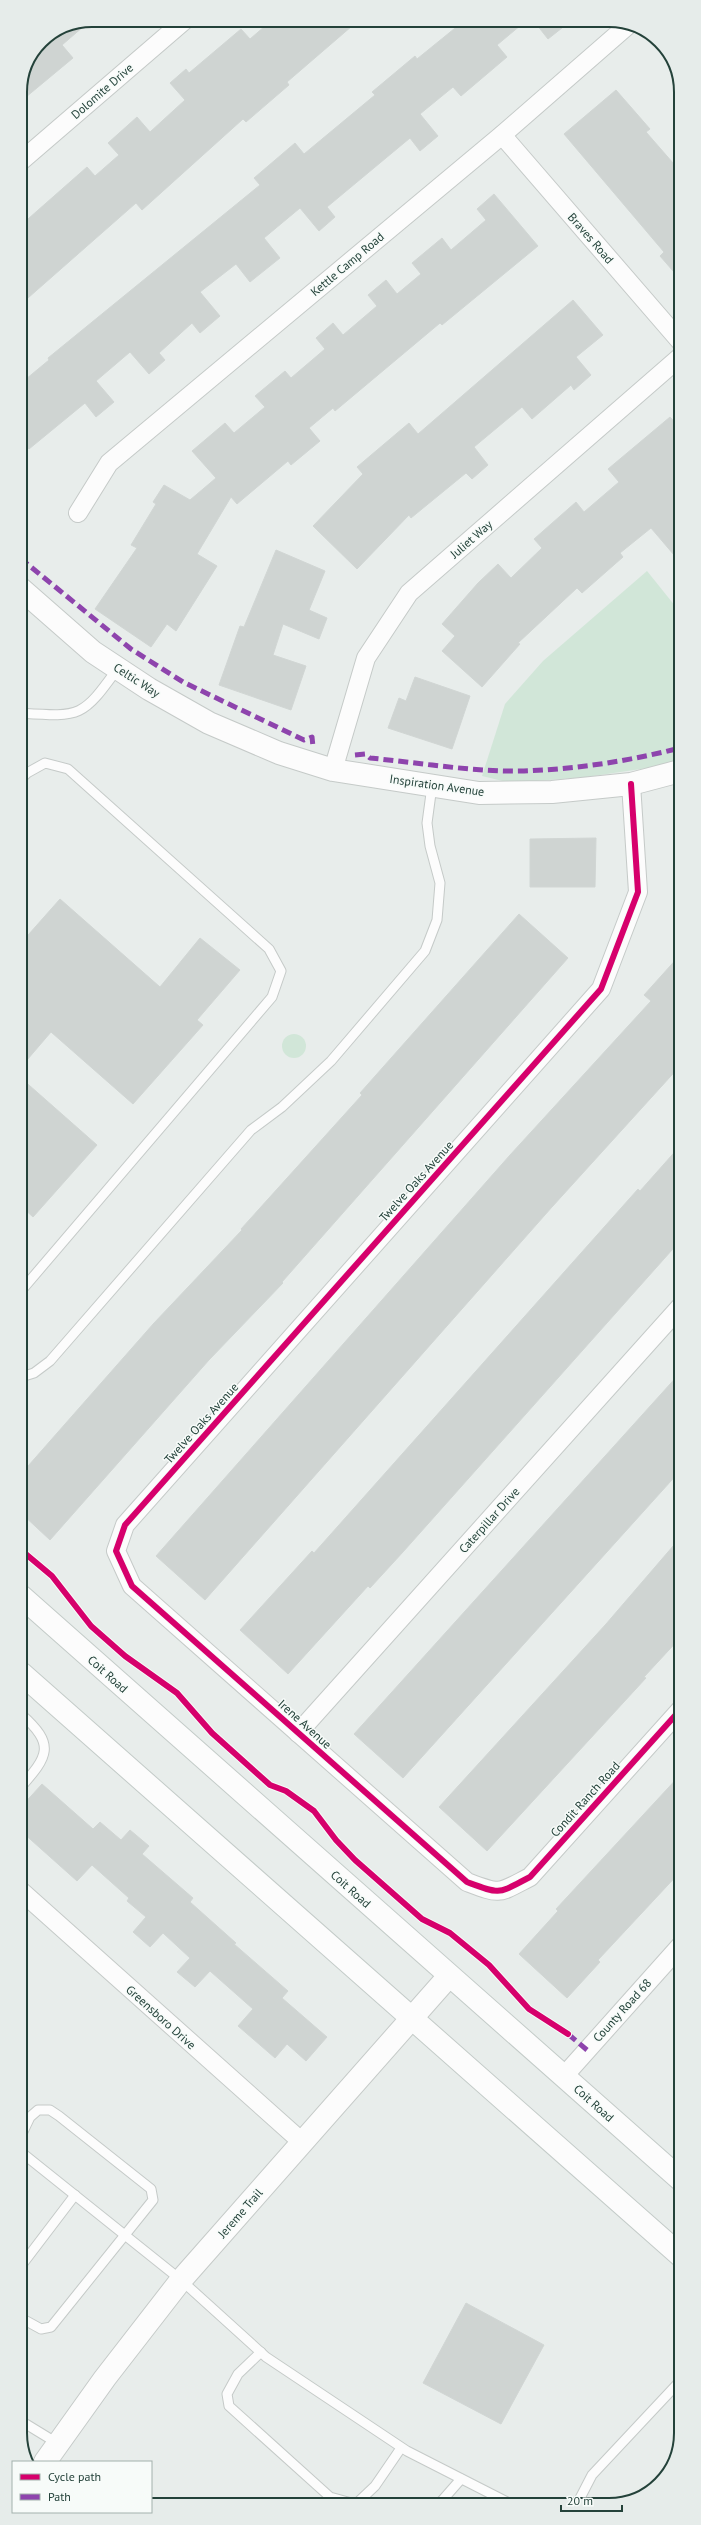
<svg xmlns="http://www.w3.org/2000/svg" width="701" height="2525" viewBox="0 0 701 2525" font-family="'PT Sans',sans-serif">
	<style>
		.green { fill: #d1e6d8 }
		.building { fill: #cfd4d2; stroke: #d1d6d4 }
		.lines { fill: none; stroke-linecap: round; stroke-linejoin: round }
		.service-casing { stroke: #c5cac8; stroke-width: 11 }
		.minor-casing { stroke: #c5cac8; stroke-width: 20 }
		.tertiary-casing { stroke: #c5cac8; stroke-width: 24 }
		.secondary-casing { stroke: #c3cbc8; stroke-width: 24 }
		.service { stroke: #fcfcfc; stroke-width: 9 }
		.minor { stroke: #fcfcfc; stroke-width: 18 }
		.tertiary { stroke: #fcfcfc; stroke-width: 22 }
		.secondary { stroke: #fcfcfc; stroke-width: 22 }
		.quiet { stroke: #8e44ad; stroke-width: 5; stroke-dasharray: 10 5; stroke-linecap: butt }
		.cycleway-casing { stroke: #f7fbf9; stroke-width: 8 }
		.cycleway { stroke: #d6006c; stroke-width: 6 }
		.labels { text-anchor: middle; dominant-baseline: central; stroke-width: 3; stroke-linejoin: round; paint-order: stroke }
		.street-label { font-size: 12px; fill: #24423a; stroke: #f7fbf9 }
		.rim { fill: none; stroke: #24423a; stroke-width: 2 }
	</style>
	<rect width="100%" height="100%" fill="#e8edeb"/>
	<g class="green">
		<polygon points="647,571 680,612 680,760 648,768 586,777 511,783 482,776 505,704 543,661"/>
		<circle cx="294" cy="1046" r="12"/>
	</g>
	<g class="building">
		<polygon points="91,20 62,45 73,58 20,102 26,64 41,41 64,25"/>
		<polygon points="272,20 359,20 287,82 289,85 246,122 243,119 142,210 136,203 20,305 20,226 87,167 95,176 119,155 108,143 137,117 150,132 185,100 170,83 186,69 189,73 241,29 250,39"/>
		<polygon points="465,20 527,20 497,45 507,57 461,96 453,87 420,114 438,136 420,151 410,138 327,207 335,217 319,231 300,208 264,238 280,258 250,282 236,264 200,292 220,316 200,333 192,323 159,353 165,360 149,374 130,352 96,381 114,402 96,417 85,403 29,449 20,439 20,384 49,360 48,358 260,185 254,178 295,143 304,154 375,95 372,92 415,56 417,59"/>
		<polygon points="533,20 572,20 548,39"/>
		<polygon points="616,90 650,129 646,132 680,171 680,279 660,256 664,252 564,134"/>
		<polygon points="494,194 538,246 442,325 440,323 335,411 333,408 309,428 320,441 291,465 288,461 237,504 231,497 197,554 217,566 176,631 167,624 151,647 95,609 137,548 131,545 156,504 153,502 164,485 190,500 216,478 192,451 225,423 234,433 265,407 255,396 285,371 291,378 325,349 316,338 333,323 343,335 377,306 368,295 386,280 397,294 421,274 412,263 442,238 451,250 486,220 477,209"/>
		<polygon points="573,300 603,335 576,357 591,375 574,390 571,385 532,419 522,407 474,447 488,465 472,479 466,473 411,518 409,515 357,569 313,526 363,474 357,467 409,423 418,434"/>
		<polygon points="670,417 680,428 680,562 651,528 620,553 623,557 582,593 577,588 518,643 520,644 482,687 442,651 455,636 442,624 478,583 498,564 511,578 542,548 534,539 576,502 584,512 619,482 608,469"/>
		<polygon points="276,550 325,571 309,610 327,618 319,639 283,624 273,655 306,666 291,710 219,685 240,626 244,627"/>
		<polygon points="415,677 470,696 452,749 388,728 399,698 406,701"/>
		<polygon points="596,838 595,887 530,887 530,839"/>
		<polygon points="60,899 160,987 200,938 240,970 197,1020 203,1025 133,1104 51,1032 21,1067 21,943"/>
		<polygon points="519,914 568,958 282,1282 283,1283 209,1360 50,1540 21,1513 21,1474 154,1323 242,1230 241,1229 362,1095 360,1093"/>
		<polygon points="680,955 680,1066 552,1207 205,1600 156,1556 510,1155 651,1001 644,995"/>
		<polygon points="21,1078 97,1145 33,1217 21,1206"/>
		<polygon points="680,1146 680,1241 403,1552 370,1588 368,1586 288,1674 240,1630 312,1551 314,1553 638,1189 640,1191"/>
		<polygon points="680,1373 680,1471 403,1778 354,1734"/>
		<polygon points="680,1538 681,1637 644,1677 646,1678 487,1851 439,1807 606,1624"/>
		<polygon points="681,1774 681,1871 598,1960 600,1962 567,1998 519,1954 558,1911 556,1909"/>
		<polygon points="42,1784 93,1829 100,1822 121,1840 130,1830 149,1846 142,1854 193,1898 190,1902 236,1943 234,1944 288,1991 282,1998 327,2037 306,2061 287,2044 275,2058 238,2026 253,2009 210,1971 195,1987 177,1972 190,1958 163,1933 150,1947 133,1932 146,1917 127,1901 129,1898 92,1865 77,1881 21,1831 21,1807"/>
		<polygon points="466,2303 544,2345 501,2424 423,2383"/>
	</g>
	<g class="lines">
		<g class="service-casing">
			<g id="service">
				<path d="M20,713C81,717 82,718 118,668"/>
				<polyline points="20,780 27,773 45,763 68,769 269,949 281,971 272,997 21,1291"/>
				<polyline points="21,1377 34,1373 50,1361 251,1130 282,1107 331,1061 425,951 437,920 440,883 430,846 427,823 432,786"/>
				<path d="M21,1714C56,1745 48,1756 21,1787"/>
				<polyline points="21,2136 30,2117 38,2110 50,2110 59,2116 151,2189 153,2200 51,2327 41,2329 21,2318"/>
				<polyline points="21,2152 181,2280 266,2357 407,2451 511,2504"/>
				<polyline points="21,2266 75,2195"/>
				<polyline points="261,2352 238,2374 227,2394 229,2406 330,2497 355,2504"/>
				<polyline points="21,2421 57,2443"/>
				<polyline points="356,2504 375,2486 401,2448"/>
				<polyline points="439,2504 461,2479"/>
				<polyline points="577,2504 592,2475 681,2380"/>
			</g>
		</g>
		<g class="minor-casing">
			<g id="minor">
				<polyline points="502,135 680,341"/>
				<polyline points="20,162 185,20"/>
				<polyline points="78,513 109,463 502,135 627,26"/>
				<polyline points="333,770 366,658 409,593 680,357"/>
				<path d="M631,784L638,892L601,989L125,1525L116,1551L132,1586L467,1882C502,1895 497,1894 530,1877L681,1709"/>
				<polyline points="298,1733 680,1307"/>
				<polyline points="21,1891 302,2142"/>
				<polyline points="564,2076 681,1945"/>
			</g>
		</g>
		<g class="tertiary-casing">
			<g id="tertiary">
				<polyline points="20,588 93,652 149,689 209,723 279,753 333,770 479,793 552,792 631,784 680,771"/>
				<polyline points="45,2462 105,2378 181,2280 449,1976"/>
			</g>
		</g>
		<g class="secondary-casing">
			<g id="secondary">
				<polyline points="21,1596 681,2180"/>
				<polyline points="21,1673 681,2256"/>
			</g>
		</g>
		<use href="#service" class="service"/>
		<use href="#minor" class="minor"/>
		<use href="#tertiary" class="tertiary"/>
		<use href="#secondary" class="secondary"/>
		<g class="quiet">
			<polyline points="20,558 131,649 183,682 304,740 312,737 313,747"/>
			<path d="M355,755L365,754L370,758C421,763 473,772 524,771C577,769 629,761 680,748"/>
			<polyline points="568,2034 587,2050"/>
		</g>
		<g class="cycleway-casing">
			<g id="cycleway">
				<path d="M631,784L638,892L601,989L125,1525L116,1551L132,1586L467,1882C502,1895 497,1894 530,1877L681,1709"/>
				<polyline points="21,1550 52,1576 91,1626 125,1656 177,1693 212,1733 270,1785 286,1791 314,1811 336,1840 355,1860 422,1919 450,1933 489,1965 529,2009 568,2034"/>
			</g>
		</g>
		<use href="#cycleway" class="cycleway"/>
	</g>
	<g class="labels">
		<g class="street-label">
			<text transform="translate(102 91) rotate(-41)">Dolomite Drive</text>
			<text transform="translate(591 238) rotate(49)">Braves Road</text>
			<text transform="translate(347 264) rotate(-40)">Kettle Camp Road</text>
			<text transform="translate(471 539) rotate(-41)">Juliet Way</text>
			<text transform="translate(137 680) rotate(33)">Celtic Way</text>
			<text transform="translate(437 785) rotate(8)">Inspiration Avenue</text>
			<text transform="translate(416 1181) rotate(-48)">Twelve Oaks Avenue</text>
			<text transform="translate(201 1423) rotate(-48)">Twelve Oaks Avenue</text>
			<text transform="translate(489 1520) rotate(-48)">Caterpillar Drive</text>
			<text transform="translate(108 1674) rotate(42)">Coit Road</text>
			<text transform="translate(305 1724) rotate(42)">Irene Avenue</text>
			<text transform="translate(585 1799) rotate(-48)">Condit Ranch Road</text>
			<text transform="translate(351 1889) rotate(42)">Coit Road</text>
			<text transform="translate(622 2010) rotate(-48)">County Road 68</text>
			<text transform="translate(161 2017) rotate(42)">Greensboro Drive</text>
			<text transform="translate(594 2103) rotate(42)">Coit Road</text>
			<text transform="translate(240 2213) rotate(-49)">Jereme Trail</text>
		</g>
	</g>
	<path d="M0 0H701V2525H0ZM92 27H609A65 65 0 0 1 674 92V2433A65 65 0 0 1 609 2498H92A65 65 0 0 1 27 2433V92A65 65 0 0 1 92 27Z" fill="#e6ecea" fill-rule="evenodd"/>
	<path class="rim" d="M92 27H609A65 65 0 0 1 674 92V2433A65 65 0 0 1 609 2498H92A65 65 0 0 1 27 2433V92A65 65 0 0 1 92 27Z"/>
	<rect x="12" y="2461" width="140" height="52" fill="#f7fbf9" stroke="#a3b1ad"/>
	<rect x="20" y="2474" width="20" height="6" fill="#d6006c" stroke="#a3b1ad"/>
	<text x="48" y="2481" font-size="12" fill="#24423a">Cycle path</text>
	<rect x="20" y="2494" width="20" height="6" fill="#8e44ad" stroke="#a3b1ad"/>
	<text x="48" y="2501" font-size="12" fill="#24423a">Path</text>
	<path d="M561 2505v6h61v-6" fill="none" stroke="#24423a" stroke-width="2"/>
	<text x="567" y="2505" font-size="12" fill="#24423a" stroke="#f7fbf9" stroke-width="3" paint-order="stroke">20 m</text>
</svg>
